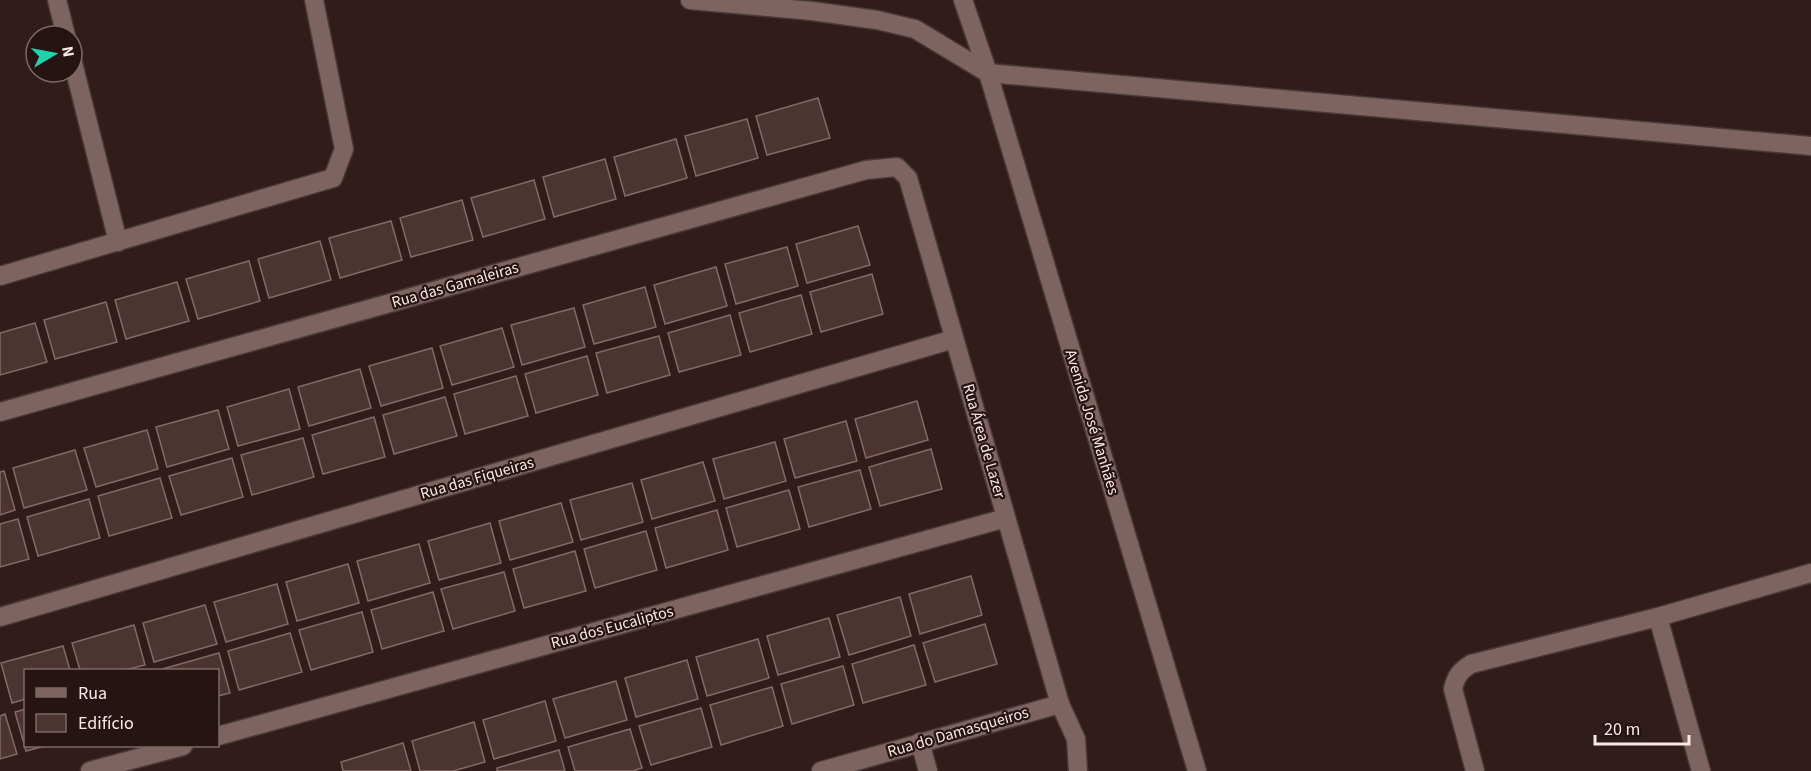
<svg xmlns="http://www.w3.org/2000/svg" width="1811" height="771" viewBox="0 0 1811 771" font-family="'Source Sans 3',sans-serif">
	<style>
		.building { fill: #4b3432; stroke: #846a67; stroke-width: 1.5 }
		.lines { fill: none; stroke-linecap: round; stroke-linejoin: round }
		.minor-casing { stroke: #493838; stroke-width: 21 }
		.tertiary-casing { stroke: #493838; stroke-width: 21 }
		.minor { stroke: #7d6461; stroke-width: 18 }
		.tertiary { stroke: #7d6461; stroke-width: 18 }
		.labels { text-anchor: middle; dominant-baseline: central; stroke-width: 4.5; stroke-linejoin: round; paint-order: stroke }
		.street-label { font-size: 16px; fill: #f8e9e7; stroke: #271312 }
	</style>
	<rect width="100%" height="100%" fill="#311c1b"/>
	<g class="building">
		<polygon points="818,98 830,138 767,155 756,116"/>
		<polygon points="747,119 758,158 696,176 685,136"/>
		<polygon points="676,139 687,178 625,196 614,157"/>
		<polygon points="605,159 616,199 554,217 543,177"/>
		<polygon points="534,180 545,219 483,237 471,198"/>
		<polygon points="462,200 473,240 411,257 400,218"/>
		<polygon points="391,221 402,260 340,278 329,238"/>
		<polygon points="858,226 870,265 807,283 796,244"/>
		<polygon points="320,241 331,280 269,298 258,259"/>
		<polygon points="787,247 798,286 736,304 725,264"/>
		<polygon points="249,261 260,301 198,319 186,279"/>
		<polygon points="716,267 727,306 665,324 654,285"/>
		<polygon points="872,274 883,314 821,332 810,292"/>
		<polygon points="177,282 189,321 126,339 115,300"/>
		<polygon points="645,287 656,327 594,344 583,305"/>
		<polygon points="801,295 812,334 750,352 739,313"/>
		<polygon points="106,302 117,342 55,359 44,320"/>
		<polygon points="574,308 585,347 522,365 511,325"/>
		<polygon points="730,315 741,355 679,372 668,333"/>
		<polygon points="35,323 47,362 0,375 0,333"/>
		<polygon points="502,328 514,367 452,385 440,346"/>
		<polygon points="659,336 670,375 607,393 596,353"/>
		<polygon points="432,348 443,388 381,406 369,366"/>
		<polygon points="587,356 598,395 536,413 525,374"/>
		<polygon points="360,369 371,408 309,426 298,387"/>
		<polygon points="516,376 528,416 465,434 454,394"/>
		<polygon points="289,389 300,429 238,446 227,407"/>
		<polygon points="445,397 457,436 394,454 383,415"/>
		<polygon points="917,401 928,440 866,458 855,419"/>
		<polygon points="218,410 229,449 167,467 156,427"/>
		<polygon points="374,417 385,457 323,474 312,435"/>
		<polygon points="846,421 857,461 795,478 784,439"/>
		<polygon points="147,430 158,469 96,487 84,448"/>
		<polygon points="303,438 314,477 252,495 241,455"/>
		<polygon points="775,442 786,481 724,499 713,459"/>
		<polygon points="931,449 942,489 880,506 869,467"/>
		<polygon points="75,450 87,490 24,508 13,468"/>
		<polygon points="232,458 243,497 181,515 169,476"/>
		<polygon points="703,462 715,501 652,519 641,480"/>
		<polygon points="860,470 871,509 809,527 798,487"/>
		<polygon points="4,471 15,510 0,515 0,472"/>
		<polygon points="160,478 172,518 109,536 98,496"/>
		<polygon points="632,483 643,522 581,540 570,500"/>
		<polygon points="789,490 800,529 737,547 726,508"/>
		<polygon points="89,499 100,538 38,556 27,517"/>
		<polygon points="561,503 573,542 510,560 499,521"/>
		<polygon points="717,510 728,550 666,568 655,528"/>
		<polygon points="18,519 29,559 0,567 0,524"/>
		<polygon points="490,523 501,563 439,580 428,541"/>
		<polygon points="646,531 657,570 595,588 584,549"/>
		<polygon points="419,544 430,583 368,601 357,561"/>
		<polygon points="575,551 586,591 524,608 513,569"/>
		<polygon points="348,564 359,603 297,621 286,582"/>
		<polygon points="504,572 515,611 453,629 441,589"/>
		<polygon points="971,576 982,615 920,634 909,594"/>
		<polygon points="277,584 288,624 226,642 214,602"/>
		<polygon points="433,592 444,631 382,649 371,610"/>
		<polygon points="900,597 911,636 849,655 837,615"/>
		<polygon points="205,605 217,644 154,662 143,623"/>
		<polygon points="362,612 373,652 311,670 299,630"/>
		<polygon points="829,618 840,657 778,675 767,636"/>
		<polygon points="985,624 997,664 935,682 923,643"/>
		<polygon points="134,625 145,665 125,670 80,670 72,643"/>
		<polygon points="290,633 302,672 239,690 228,651"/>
		<polygon points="758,639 769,678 707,696 696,657"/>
		<polygon points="914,645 926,685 863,703 852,664"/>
		<polygon points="63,646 70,670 26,670 26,699 12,703 1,663"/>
		<polygon points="219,653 230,693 218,696 218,670 159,670"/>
		<polygon points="687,660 698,699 636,717 625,678"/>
		<polygon points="843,666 854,705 792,724 781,684"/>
		<polygon points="616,681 627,720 565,738 553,699"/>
		<polygon points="772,687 783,726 721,745 710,705"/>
		<polygon points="545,701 556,741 494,759 483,720"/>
		<polygon points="701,708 712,747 651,765 639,726"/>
		<polygon points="26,709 26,746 45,746 26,751 15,712"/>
		<polygon points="5,714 17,754 0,759 0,716"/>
		<polygon points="474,722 485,762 453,771 420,771 412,741"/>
		<polygon points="630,729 642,768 632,771 575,771 568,747"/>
		<polygon points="403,743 411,771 343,771 341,762"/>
		<polygon points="559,750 565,771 497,771 497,768"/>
	</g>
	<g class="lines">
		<g class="minor-casing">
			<g id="minor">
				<polyline points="57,0 66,36"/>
				<polyline points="690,0 812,11 877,20 915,29 988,73 1811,146"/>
				<polyline points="72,59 118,242"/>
				<polyline points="0,276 333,178 344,149 314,0"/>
				<polyline points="0,412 866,170 897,167 908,178 1060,704 1076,739 1078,771"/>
				<polyline points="0,617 954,339"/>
				<polyline points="1658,617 1701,771"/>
				<polyline points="218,736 1006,518"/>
				<polyline points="920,742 928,771"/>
				<polyline points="90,771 183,746"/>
				<polyline points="821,771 1060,704"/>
				<path d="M1475,771L1453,689C1456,676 1460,671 1471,664L1658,617L1811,573"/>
			</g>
		</g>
		<g class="tertiary-casing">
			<polyline id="tertiary" points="963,0 988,73 1197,771"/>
		</g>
		<use href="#minor" class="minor"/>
		<use href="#tertiary" class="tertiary"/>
	</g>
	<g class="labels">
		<g class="street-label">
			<text transform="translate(455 285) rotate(-16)">Rua das Gamaleiras</text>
			<text transform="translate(1092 422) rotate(73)">Avenida José Manhães</text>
			<text transform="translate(984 441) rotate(74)">Rua Área de Lazer</text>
			<text transform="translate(477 478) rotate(-16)">Rua das Fiqueiras</text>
			<text transform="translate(612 627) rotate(-15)">Rua dos Eucaliptos</text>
			<text transform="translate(958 732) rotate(-16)">Rua do Damasqueiros</text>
		</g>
	</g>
	<rect x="24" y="669" width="195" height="78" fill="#271312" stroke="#7b6967" stroke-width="1.5"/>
	<rect x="36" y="688" width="30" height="9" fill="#7d6461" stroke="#7b6967" stroke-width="1.5"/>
	<text x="78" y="699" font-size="18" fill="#f8e9e7">Rua</text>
	<rect x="36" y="714" width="30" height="18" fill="#4b3432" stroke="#7b6967" stroke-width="1.5"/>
	<text x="78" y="729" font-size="18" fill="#f8e9e7">Edifício</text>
	<g transform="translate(54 54) rotate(80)"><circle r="28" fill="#271312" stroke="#7b6967" stroke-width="1.5"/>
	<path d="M0-4.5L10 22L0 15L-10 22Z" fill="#1bd5b1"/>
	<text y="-9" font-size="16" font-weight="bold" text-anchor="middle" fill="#f8e9e7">N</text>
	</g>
	<path d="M1595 735v9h94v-9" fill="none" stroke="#f8e9e7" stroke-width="3"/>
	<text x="1604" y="735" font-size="18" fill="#f8e9e7" stroke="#271312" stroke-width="4.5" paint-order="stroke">20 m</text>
</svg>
